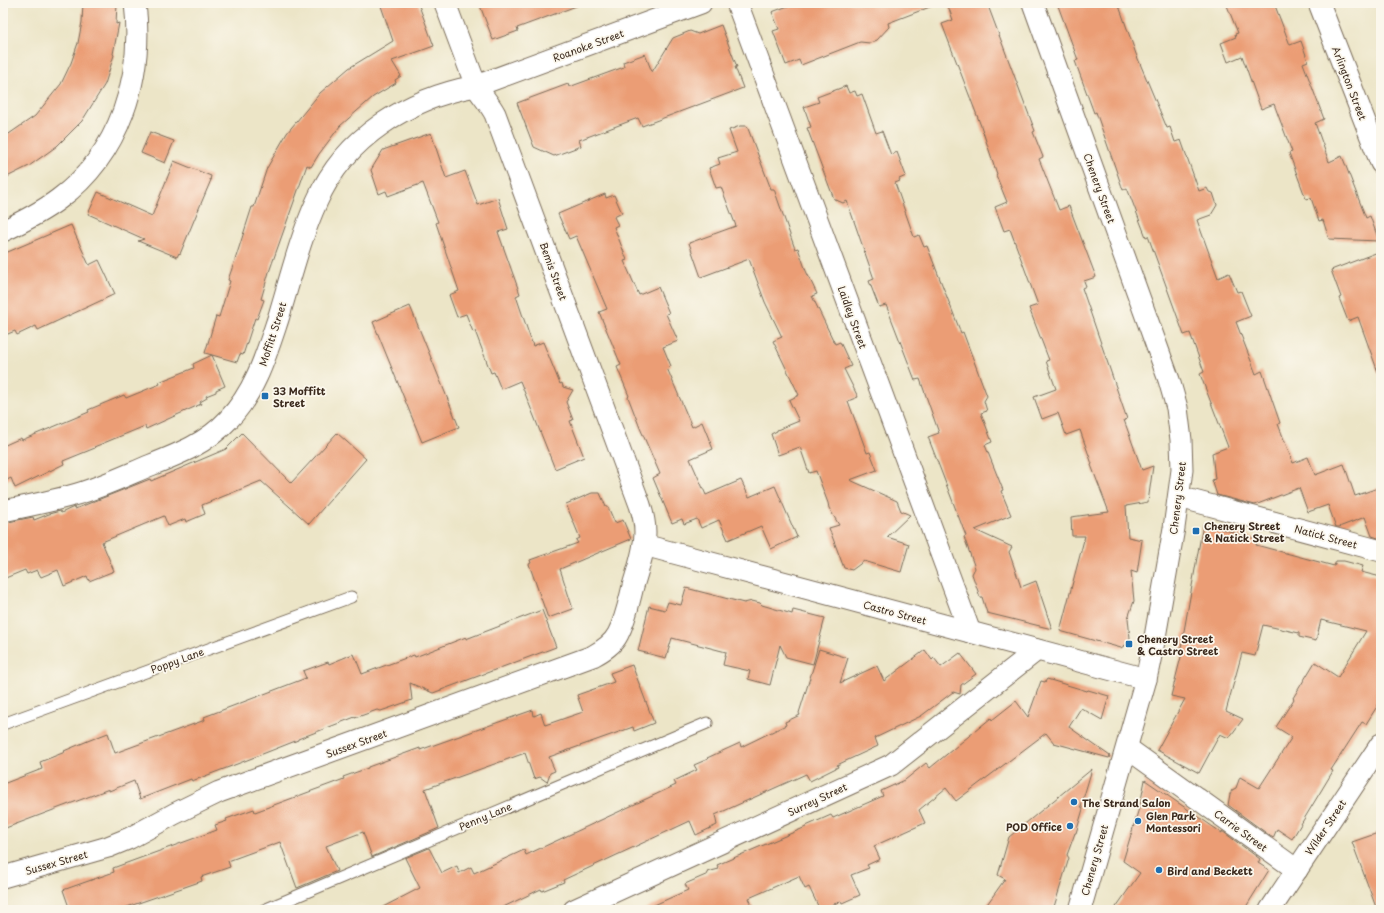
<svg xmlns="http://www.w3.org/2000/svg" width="1384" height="913" viewBox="0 0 1384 913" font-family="'Playpen Sans',sans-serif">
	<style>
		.building { fill: #eb9d74 }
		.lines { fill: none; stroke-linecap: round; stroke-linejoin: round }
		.service-casing { stroke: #796b59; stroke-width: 13 }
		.minor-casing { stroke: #796b59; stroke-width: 23 }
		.service { stroke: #fff; stroke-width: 11 }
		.minor { stroke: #fff; stroke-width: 21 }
		.poi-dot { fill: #1f6fb2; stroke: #fbf7ec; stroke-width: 1.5 }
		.labels { text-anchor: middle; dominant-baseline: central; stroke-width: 3.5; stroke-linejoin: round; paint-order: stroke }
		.street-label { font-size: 10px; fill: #3b2a1e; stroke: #fbf7ec }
		.poi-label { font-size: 10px; font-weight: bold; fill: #3b2a1e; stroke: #fbf7ec; text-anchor: start }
	</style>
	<rect width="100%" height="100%" fill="#fbf7ec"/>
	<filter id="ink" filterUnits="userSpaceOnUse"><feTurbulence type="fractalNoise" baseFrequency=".025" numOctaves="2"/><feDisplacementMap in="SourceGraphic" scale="8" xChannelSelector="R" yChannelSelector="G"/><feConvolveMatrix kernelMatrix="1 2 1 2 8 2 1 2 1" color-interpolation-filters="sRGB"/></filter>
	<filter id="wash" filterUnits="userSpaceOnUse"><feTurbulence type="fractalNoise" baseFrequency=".012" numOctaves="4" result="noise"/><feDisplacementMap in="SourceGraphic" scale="16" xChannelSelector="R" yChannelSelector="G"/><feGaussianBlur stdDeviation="0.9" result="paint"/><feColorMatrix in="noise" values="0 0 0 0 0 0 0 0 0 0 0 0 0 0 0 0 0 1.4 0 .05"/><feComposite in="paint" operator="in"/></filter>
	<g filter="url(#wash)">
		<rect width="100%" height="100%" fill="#ece5c7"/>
		<g id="blocks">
			<g class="building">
				<polygon points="83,3 117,3 116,24 119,23 113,54 114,55 105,84 82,121 57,146 29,166 3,179 3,138 35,116 61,84 71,63 78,43 82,22"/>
				<polygon points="380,3 418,3 434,46 392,61 401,76 395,80 396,83 373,97 340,126 319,154 311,167 307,165 269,272 261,299 264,300 257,319 255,318 243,355 240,354 237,362 205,353 216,316 219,317 230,281 228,280 235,260 252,207 254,207 267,168 287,133 320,93 349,68 393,41"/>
				<polygon points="479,3 578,3 579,5 517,28 518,31 493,40"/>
				<polygon points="796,3 935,3 935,5 888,23 889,27 877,40 870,43 860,42 801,65 799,60 786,65 773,31 779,29 772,12"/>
				<polygon points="947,3 987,3 1035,131 1033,132 1043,157 1039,159 1059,210 1069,206 1096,277 1084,281 1086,286 1082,288 1127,419 1124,420 1142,470 1153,466 1148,502 1126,506 1128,537 1142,540 1137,573 1131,571 1134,601 1128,618 1130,638 1128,643 1121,648 1060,631 1085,536 1072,536 1071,517 1109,512 1091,465 1092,464 1080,430 1066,435 1058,413 1042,419 1034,397 1056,389 1046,361 1049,360 1029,308 1038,305 1010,229 1004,231 995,207 1007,202 996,175 997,174 981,126 942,24 953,20"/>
				<polygon points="1057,3 1118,3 1136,54 1167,128 1170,127 1175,142 1181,140 1199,191 1207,188 1209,192 1213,193 1217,205 1211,215 1197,220 1218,278 1229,273 1237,292 1241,291 1251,316 1236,322 1256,374 1262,371 1280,423 1278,424 1293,463 1308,457 1315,475 1344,464 1355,496 1381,487 1381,539 1372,536 1365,517 1339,527 1336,527 1328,505 1308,512 1299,488 1255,505 1217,495 1212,480 1215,479 1212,453 1228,447 1200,374 1204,372 1190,333 1184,335 1148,236 1146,237 1127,188 1123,190 1096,112 1094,113 1075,61 1078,60"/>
				<polygon points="1226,3 1274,3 1290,45 1301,41 1308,61 1303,63 1324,119 1315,123 1329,162 1342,156 1366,218 1370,216 1379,241 1329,239 1323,220 1319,221 1311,198 1306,199 1289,153 1292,152 1274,104 1261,109 1242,56 1228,62 1221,43 1236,37 1235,34 1238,33"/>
				<polygon points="721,25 737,67 735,67 743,88 642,126 638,118 579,140 581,146 554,156 534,147 517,103 568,84 569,87 624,67 623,62 645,54 652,72 673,38 690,31 698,34"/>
				<polygon points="846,86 849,93 855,91 857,96 862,94 876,133 882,131 891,155 897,152 906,176 899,179 900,181 895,183 914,237 919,235 924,247 927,246 961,333 963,332 987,396 984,401 987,411 981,413 992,442 985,445 1003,490 1001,491 1011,515 975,530 1012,547 1009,552 1021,587 1036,581 1052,629 987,613 982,597 980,597 972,574 975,568 964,537 966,536 928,437 939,433 920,379 915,380 886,305 879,307 869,281 874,279 847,201 843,203 834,199 807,128 811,127 804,107 819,102 817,97"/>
				<polygon points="740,126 747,126 771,189 774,189 795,249 798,248 806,271 817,294 812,296 835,344 840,342 851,366 844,369 858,397 848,401 867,453 870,452 877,470 850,480 897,501 901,511 910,515 887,537 909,544 901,572 864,561 852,570 844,568 829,528 839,525 829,508 828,503 816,471 809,473 800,447 778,455 771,434 777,431 777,430 799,421 789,400 799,395 773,341 782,337 765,302 749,259 701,277 689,243 736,226 721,187 716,188 709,168 720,164 718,158 737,152 729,130"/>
				<polygon points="150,132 174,141 165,163 141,153"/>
				<polygon points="431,133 446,178 465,171 478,205 498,198 508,229 498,232 520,294 516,296 533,346 543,342 560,384 562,383 563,387 573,390 566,402 573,420 570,421 584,457 555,469 520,381 501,389 494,372 491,373 475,331 473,332 466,314 457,317 449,295 459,291 436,223 438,222 423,183 388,196 386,191 379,194 371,170 383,150"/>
				<polygon points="174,161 211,176 210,180 211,180 197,213 180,254 179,253 177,257 138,241 144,239 88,214 98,192 152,216"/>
				<polygon points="605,194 606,198 614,195 622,213 614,217 618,225 614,227 627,260 624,261 639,295 658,287 669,313 666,314 678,341 663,347 671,366 667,368 692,427 702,422 713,449 690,459 706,495 741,480 749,497 775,486 797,537 771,549 761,526 728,540 719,520 701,528 697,519 684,524 682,519 672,523 653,478 660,474 640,428 628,397 629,396 617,367 621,365 599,312 607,309 576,236 569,239 558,214"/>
				<polygon points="71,225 89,265 99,260 115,294 38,330 36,326 17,335 15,331 3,336 3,254"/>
				<polygon points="1381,251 1381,375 1379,375 1358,317 1348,321 1339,298 1341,297 1331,270"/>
				<polygon points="410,306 459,427 422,442 373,322"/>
				<polygon points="212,355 225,386 216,390 216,392 206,396 207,398 200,402 201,404 146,429 145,426 94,447 95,448 63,461 64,464 15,488 11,478 3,482 3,446 21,438 22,440 89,412 88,410 124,395 126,398 160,384 159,382 194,368 193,364"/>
				<polygon points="242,433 291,483 337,433 366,459 309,524 261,481 202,505 205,514 186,522 185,519 168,526 164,516 102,542 114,571 89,581 87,576 64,586 58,570 41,577 37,570 27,574 25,570 3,579 3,523 33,517 34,520 49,514 60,511 61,513 74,507 75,509 150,479 151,481 226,449"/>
				<polygon points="592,493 600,493 606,507 608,507 615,523 623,520 631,539 560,569 573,609 548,618 529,564 531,563 530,560 578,543 576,540 580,538 566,504"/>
				<polygon points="1203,524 1258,539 1256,545 1334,566 1336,561 1344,561 1363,566 1361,572 1381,577 1381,700 1366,724 1362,722 1331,770 1333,771 1292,839 1277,829 1273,838 1228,805 1230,794 1232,790 1236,788 1240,777 1259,788 1292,737 1276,727 1294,699 1293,698 1315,662 1338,677 1366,631 1321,620 1316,641 1299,637 1299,633 1263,625 1255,656 1242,653 1226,711 1243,719 1229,738 1220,734 1199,773 1157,750 1185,699 1171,696 1183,649 1181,648"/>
				<polygon points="686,588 744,603 752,601 760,603 762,605 792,614 793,610 825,618 813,664 786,657 780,645 770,685 748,679 750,671 723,665 726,652 672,638 666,658 638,651 649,606 665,610 668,602 681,605"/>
				<polygon points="542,610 556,647 433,693 410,683 412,700 381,711 377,710 355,718 355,717 298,739 298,740 237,764 192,781 191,779 140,799 134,781 109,791 109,789 3,829 3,784 42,769 40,762 65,752 64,751 90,740 108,733 115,753 205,720 204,717 306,678 303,671 328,662 329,664 353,654 355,659 356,659 362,674 414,655 415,657 466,637 466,639"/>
				<polygon points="819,649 848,658 840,683 877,666 884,681 925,650 932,660 934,658 941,667 960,653 976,674 961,685 960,694 953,692 921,716 875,738 878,746 837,765 838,767 810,781 806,774 715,815 717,825 696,835 690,821 563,880 564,882 542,891 541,889 497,910 377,910 420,888 405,858 429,848 442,873 457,866 459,873 471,867 474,873 524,850 526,855 676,785 674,781 697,770 694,765 708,759 707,758 740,743 741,747 786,725 785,722 800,715 799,713"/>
				<polygon points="632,665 654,723 634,731 633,727 549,757 555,771 550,773 547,782 540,777 534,779 525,753 425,789 439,828 372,857 363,832 326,846 337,871 297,888 280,842 228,861 230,867 201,877 202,881 127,907 118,910 70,910 63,890 114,872 113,868 217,830 215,825 227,821 226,819 254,809 255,812 344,779 343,777 368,768 368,767 420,748 420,750 533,710 534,716 541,713 545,725 583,712 577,695 614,682 610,673"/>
				<polygon points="1047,679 1087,691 1088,690 1109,696 1102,720 1081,708 1069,727 1110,756 1109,758 1054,743 1046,733 956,801 946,788 919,810 925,823 874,846 880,859 867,865 869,868 851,875 860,895 842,903 841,901 820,910 809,887 805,889 799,876 749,898 754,910 643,910 688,890 685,884 708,874 707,872 719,869 717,865 806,827 806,826 831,815 833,818 883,796 881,791 905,780 926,763 930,768 991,718 992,720 1016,701 1028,717 1041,681 1045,682"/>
				<polygon points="1092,769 1081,806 1083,809 1076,833 1075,833 1067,855 1069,858 1053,910 983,910 1005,879 998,875 1009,837"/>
				<polygon points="1145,780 1222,833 1222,831 1260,859 1258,863 1269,870 1244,910 1114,910 1140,873 1123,861 1140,805"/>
				<polygon points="1381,832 1381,910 1377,910 1352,842"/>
			</g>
		</g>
	</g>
	<g filter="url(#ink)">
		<use href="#blocks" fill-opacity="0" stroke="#796b59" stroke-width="1"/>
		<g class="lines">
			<g class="service-casing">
				<g id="service">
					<polyline points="3,724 351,597"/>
					<polyline points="264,910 707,723"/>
				</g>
			</g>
			<g class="minor-casing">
				<g id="minor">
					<polyline points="737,3 970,632"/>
					<polyline points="1033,3 1169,380 1177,408 1181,440 1182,470 1174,528 1155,637 1146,679 1080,910"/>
					<polyline points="1319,3 1381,163"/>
					<path d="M3,231C22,222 42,212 59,199C120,154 144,77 135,3"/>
					<polyline points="1179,497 1381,551"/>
					<path d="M3,511C28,506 53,501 77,494C102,487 127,475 151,465C179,454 207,443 228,420C255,392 266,355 278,319C290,280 300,238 317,201C345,137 409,98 476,86L701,3"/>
					<polyline points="644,545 1146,679"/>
					<polyline points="1127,748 1297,870"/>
					<path d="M3,877L108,847L130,838L174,814L219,792L593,656C604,650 613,644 618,634C626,619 629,602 633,586C638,569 645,550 645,532C645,523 643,514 640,505L495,114C490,104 482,96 476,86L445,3"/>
					<polyline points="574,910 891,765 1037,650"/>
					<polyline points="1270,910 1381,744"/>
				</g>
			</g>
			<use href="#service" class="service"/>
			<use href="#minor" class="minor"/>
		</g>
	</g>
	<g class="poi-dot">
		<rect x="261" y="392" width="8" height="8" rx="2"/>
		<rect x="1192" y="527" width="8" height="8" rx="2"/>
		<rect x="1125" y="640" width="8" height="8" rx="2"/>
		<circle cx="1074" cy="802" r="4"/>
		<circle cx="1138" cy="821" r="4"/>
		<circle cx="1070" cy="826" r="4"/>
		<circle cx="1159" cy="870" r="4"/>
	</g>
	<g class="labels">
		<g class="street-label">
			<text transform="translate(588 45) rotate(-20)">Roanoke Street</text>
			<text transform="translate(1350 83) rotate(69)">Arlington Street</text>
			<text transform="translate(1100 188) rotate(70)">Chenery Street</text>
			<text transform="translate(554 271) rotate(70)">Bemis Street</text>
			<text transform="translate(853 317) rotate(70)">Laidley Street</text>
			<text transform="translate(272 334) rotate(-72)">Moffitt Street</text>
			<text transform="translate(1177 498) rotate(-83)">Chenery Street</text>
			<text transform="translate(1326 536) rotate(15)">Natick Street</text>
			<text transform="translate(895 612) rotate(15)">Castro Street</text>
			<text transform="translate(177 660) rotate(-20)">Poppy Lane</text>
			<text transform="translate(356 743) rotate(-20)">Sussex Street</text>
			<text transform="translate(817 799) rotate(-25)">Surrey Street</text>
			<text transform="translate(485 816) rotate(-23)">Penny Lane</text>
			<text transform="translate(1325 827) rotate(-56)">Wilder Street</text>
			<text transform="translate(1241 830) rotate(36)">Carrie Street</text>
			<text transform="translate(1094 860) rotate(-74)">Chenery Street</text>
			<text transform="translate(56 862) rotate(-16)">Sussex Street</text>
		</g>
		<g class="poi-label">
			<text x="273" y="390">33 Moffitt<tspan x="273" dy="12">Street</tspan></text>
			<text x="1204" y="525">Chenery Street<tspan x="1204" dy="12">&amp; Natick Street</tspan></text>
			<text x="1137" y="638">Chenery Street<tspan x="1137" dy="12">&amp; Castro Street</tspan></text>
			<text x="1082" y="802">The Strand Salon</text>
			<text x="1146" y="815">Glen Park<tspan x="1146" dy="12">Montessori</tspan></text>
			<text x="1062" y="826" text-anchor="end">POD Office</text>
			<text x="1167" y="870">Bird and Beckett</text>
		</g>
	</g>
	<rect width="1384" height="913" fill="none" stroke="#fbf7ec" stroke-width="16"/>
</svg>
